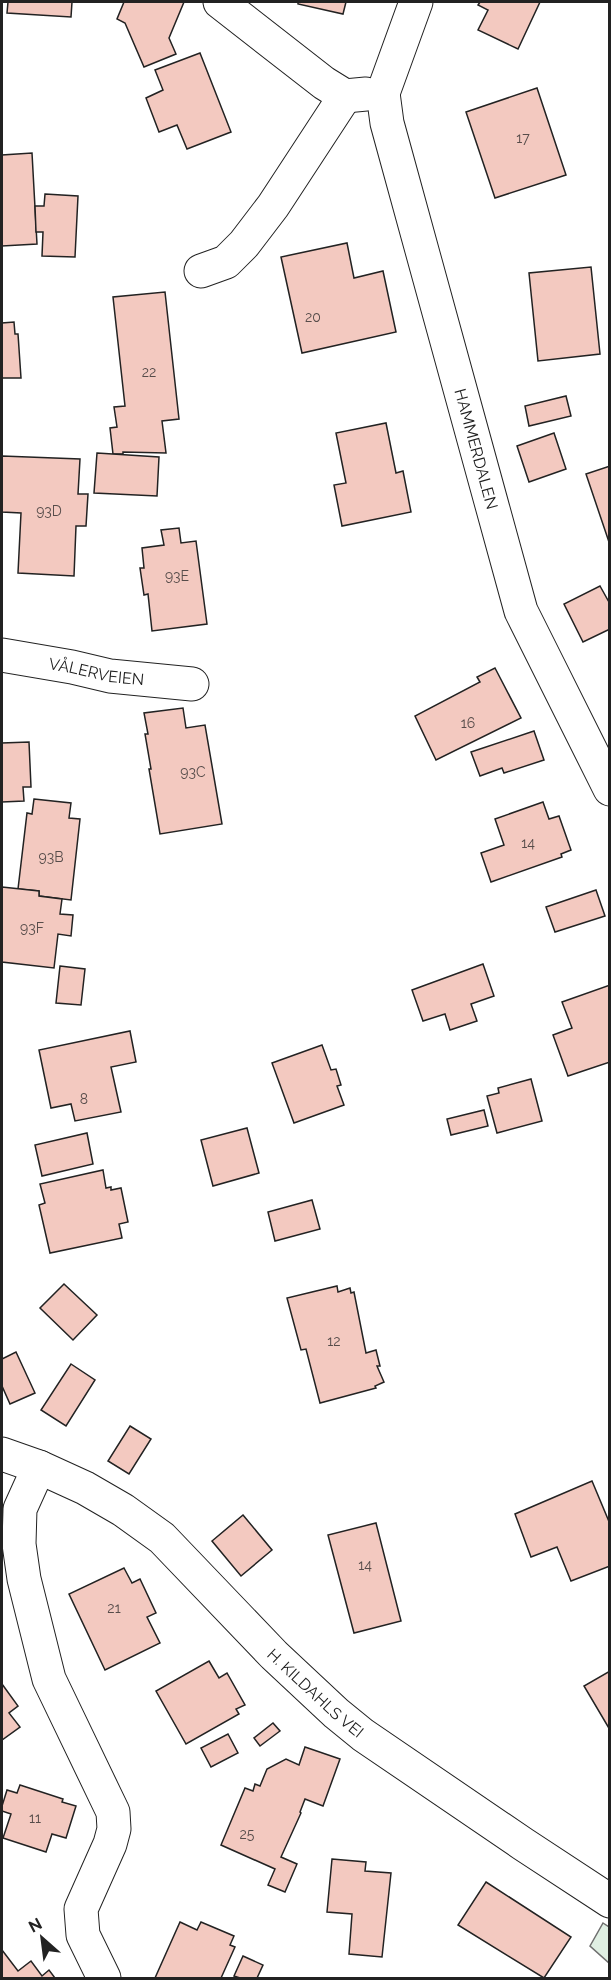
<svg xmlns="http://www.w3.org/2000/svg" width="611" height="1980" viewBox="0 0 611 1980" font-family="Raleway,sans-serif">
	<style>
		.green { fill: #e0efe3; stroke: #6f6f6f; stroke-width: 1.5 }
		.building { fill: #f3c9c0; stroke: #222; stroke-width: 1.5 }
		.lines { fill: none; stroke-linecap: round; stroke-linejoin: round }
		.street-casing { stroke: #222; stroke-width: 35 }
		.street { stroke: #fff; stroke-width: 33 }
		.labels { text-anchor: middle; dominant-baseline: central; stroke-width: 4.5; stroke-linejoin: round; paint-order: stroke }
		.number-label { font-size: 14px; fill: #564c4a }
		.street-label { font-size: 16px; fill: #222; stroke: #fff }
	</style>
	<rect width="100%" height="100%" fill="#fff"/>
	<polygon class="green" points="603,1923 609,1927 609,1963 590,1946"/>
	<g class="building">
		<polygon points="8,2 72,2 71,17 7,13"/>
		<polygon points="124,2 184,2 169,38 176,54 144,67 125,23 117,19"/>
		<polygon points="298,2 346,2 343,14 298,4"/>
		<polygon points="480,2 540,2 518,49 478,30 488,10 478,5"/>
		<polygon points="200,53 231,132 187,149 177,125 159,132 146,98 163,90 155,70"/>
		<polygon points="537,88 566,175 495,198 466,112"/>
		<polygon points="32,153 37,244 2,246 2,155"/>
		<polygon points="45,194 78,196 75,257 42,256 43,232 36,232 35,206 44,206"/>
		<polygon points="347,243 354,278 383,271 396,332 302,353 281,257"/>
		<polygon points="591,267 600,354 538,361 529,273"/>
		<polygon points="165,292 179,419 162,421 166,453 123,452 123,454 113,454 110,428 117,427 114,407 125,406 113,297"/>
		<polygon points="14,322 15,334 18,334 21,378 2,378 2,323"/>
		<polygon points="566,396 571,416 529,426 525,406"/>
		<polygon points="386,423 396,473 403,471 411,512 342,526 334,485 346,483 336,433"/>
		<polygon points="554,433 566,469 529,482 517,446"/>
		<polygon points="97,453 159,457 157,496 94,493"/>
		<polygon points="2,456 80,459 78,494 88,494 86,526 76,526 74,576 18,573 21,513 2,512"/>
		<polygon points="610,466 610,545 586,474"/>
		<polygon points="179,528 181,543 196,541 207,624 152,631 148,594 144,595 140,568 144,568 142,548 164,545 161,530"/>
		<polygon points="600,586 610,604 610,629 583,642 564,604"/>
		<polygon points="495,668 521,718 436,760 415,716 480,682 477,677"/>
		<polygon points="183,708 186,728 205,725 222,824 160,834 149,769 151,769 145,734 148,734 144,713"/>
		<polygon points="534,731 544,760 504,773 502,768 480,776 471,752"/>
		<polygon points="29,742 31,787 23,787 24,801 2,802 2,743"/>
		<polygon points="34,799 71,803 69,818 80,819 71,900 39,896 39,891 18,889 27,813 32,814"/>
		<polygon points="543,802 549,819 559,816 571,850 561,854 562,857 491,882 481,853 504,845 495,819"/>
		<polygon points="2,887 39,891 39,896 62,899 60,914 73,915 71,936 58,934 54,968 2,962"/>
		<polygon points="596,890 605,916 555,932 546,907"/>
		<polygon points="483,964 494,996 471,1004 477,1021 450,1030 445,1014 423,1021 412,990"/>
		<polygon points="60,966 85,969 81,1005 56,1003"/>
		<polygon points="610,985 610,1062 568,1076 553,1035 572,1028 562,1002"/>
		<polygon points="130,1031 136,1062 111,1067 121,1112 75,1121 71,1104 51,1108 39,1050"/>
		<polygon points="322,1045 331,1070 336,1069 341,1085 337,1086 344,1105 294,1123 272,1063"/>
		<polygon points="531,1079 542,1121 497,1133 487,1096 499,1093 498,1088"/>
		<polygon points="484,1110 488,1126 451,1135 447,1119"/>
		<polygon points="247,1128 259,1173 213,1186 201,1140"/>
		<polygon points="87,1133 93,1164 42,1176 35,1145"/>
		<polygon points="103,1170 106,1188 111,1187 111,1190 121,1188 128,1222 119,1224 122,1238 50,1253 39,1205 45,1203 40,1184"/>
		<polygon points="312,1200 320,1229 275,1241 268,1212"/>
		<polygon points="64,1284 97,1315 73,1340 40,1308"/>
		<polygon points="337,1286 338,1292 350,1288 351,1293 354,1292 366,1353 376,1350 380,1366 377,1366 384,1382 375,1386 376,1388 320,1403 306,1349 301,1350 287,1298"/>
		<polygon points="16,1352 35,1393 10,1404 2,1386 2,1359"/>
		<polygon points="71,1364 95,1380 66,1426 41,1410"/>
		<polygon points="130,1426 151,1439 129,1474 108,1461"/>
		<polygon points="592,1481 610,1524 610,1566 571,1581 557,1547 531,1557 515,1514"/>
		<polygon points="243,1515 272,1550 241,1576 212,1541"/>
		<polygon points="376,1523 401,1621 354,1633 328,1535"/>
		<polygon points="124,1568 132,1583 140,1579 156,1613 147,1617 160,1643 105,1670 69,1594"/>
		<polygon points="209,1661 219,1678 227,1673 245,1705 236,1709 239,1714 186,1744 156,1691"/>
		<polygon points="610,1671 610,1730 584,1686"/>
		<polygon points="2,1684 18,1706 9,1713 20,1727 2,1740"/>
		<polygon points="273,1723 280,1731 260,1746 254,1738"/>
		<polygon points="228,1734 238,1753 211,1767 201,1748"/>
		<polygon points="305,1747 340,1759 323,1806 305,1799 300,1812 301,1813 281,1857 297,1864 285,1892 268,1885 275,1869 221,1845 245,1788 253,1791 255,1784 260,1786 267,1769 286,1759 299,1765"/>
		<polygon points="20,1785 63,1799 62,1802 76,1806 66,1838 52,1834 46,1852 3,1838 11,1814 2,1811 2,1806 7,1790 17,1793"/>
		<polygon points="332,1859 366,1862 365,1871 391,1873 382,1957 349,1954 352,1914 327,1912"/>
		<polygon points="486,1882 571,1937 544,1978 458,1925"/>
		<polygon points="180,1922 197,1930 201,1922 234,1936 230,1945 235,1947 221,1978 155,1978"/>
		<polygon points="2,1950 18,1971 31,1961 42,1976 49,1970 55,1978 2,1978"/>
		<polygon points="243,1956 263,1965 257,1978 240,1978 234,1976"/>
	</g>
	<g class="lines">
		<g class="street-casing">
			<g id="street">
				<polyline points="220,2 324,83 345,96 366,94"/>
				<path id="s1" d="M416,2L383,93L387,123L521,611L610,789"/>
				<polyline points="201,271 226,262 244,244 273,206 345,96"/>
				<path id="s2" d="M2,655L72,667L110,676L192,684"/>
				<path id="s3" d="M2,1454L39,1467L85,1488L123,1510L162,1538L274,1655L336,1713L363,1735L523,1844L610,1901"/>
				<polyline points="39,1467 20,1509 19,1544 24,1579 49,1679 113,1812 114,1829 110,1844 81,1909 83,1935 104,1978"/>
			</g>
		</g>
		<use href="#street" class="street"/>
	</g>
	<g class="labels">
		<g class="number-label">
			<text x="523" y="138">17</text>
			<text x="313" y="317">20</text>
			<text x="149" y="372">22</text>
			<text x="49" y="511">93D</text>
			<text x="177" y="576">93E</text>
			<text x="468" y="723">16</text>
			<text x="193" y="772">93C</text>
			<text x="528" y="843">14</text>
			<text x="51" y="857">93B</text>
			<text x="32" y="928">93F</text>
			<text x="84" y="1099">8</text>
			<text x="334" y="1341">12</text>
			<text x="365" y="1565">14</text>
			<text x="114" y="1608">21</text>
			<text x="35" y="1818">11</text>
			<text x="247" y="1834">25</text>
		</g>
		<g class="street-label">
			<text stroke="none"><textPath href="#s1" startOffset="465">HAMMERDALEN</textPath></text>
			<text stroke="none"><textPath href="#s2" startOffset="96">VÅLERVEIEN</textPath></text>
			<text stroke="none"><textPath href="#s3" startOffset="400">H. KILDAHLS VEI</textPath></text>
		</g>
	</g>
	<rect width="611" height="1980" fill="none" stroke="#222222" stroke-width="6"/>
	<g transform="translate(42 1938) rotate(332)" stroke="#ffffff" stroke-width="4.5" paint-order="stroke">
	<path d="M0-4.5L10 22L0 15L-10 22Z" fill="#222222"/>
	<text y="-9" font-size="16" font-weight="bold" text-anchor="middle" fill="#222222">N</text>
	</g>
</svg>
